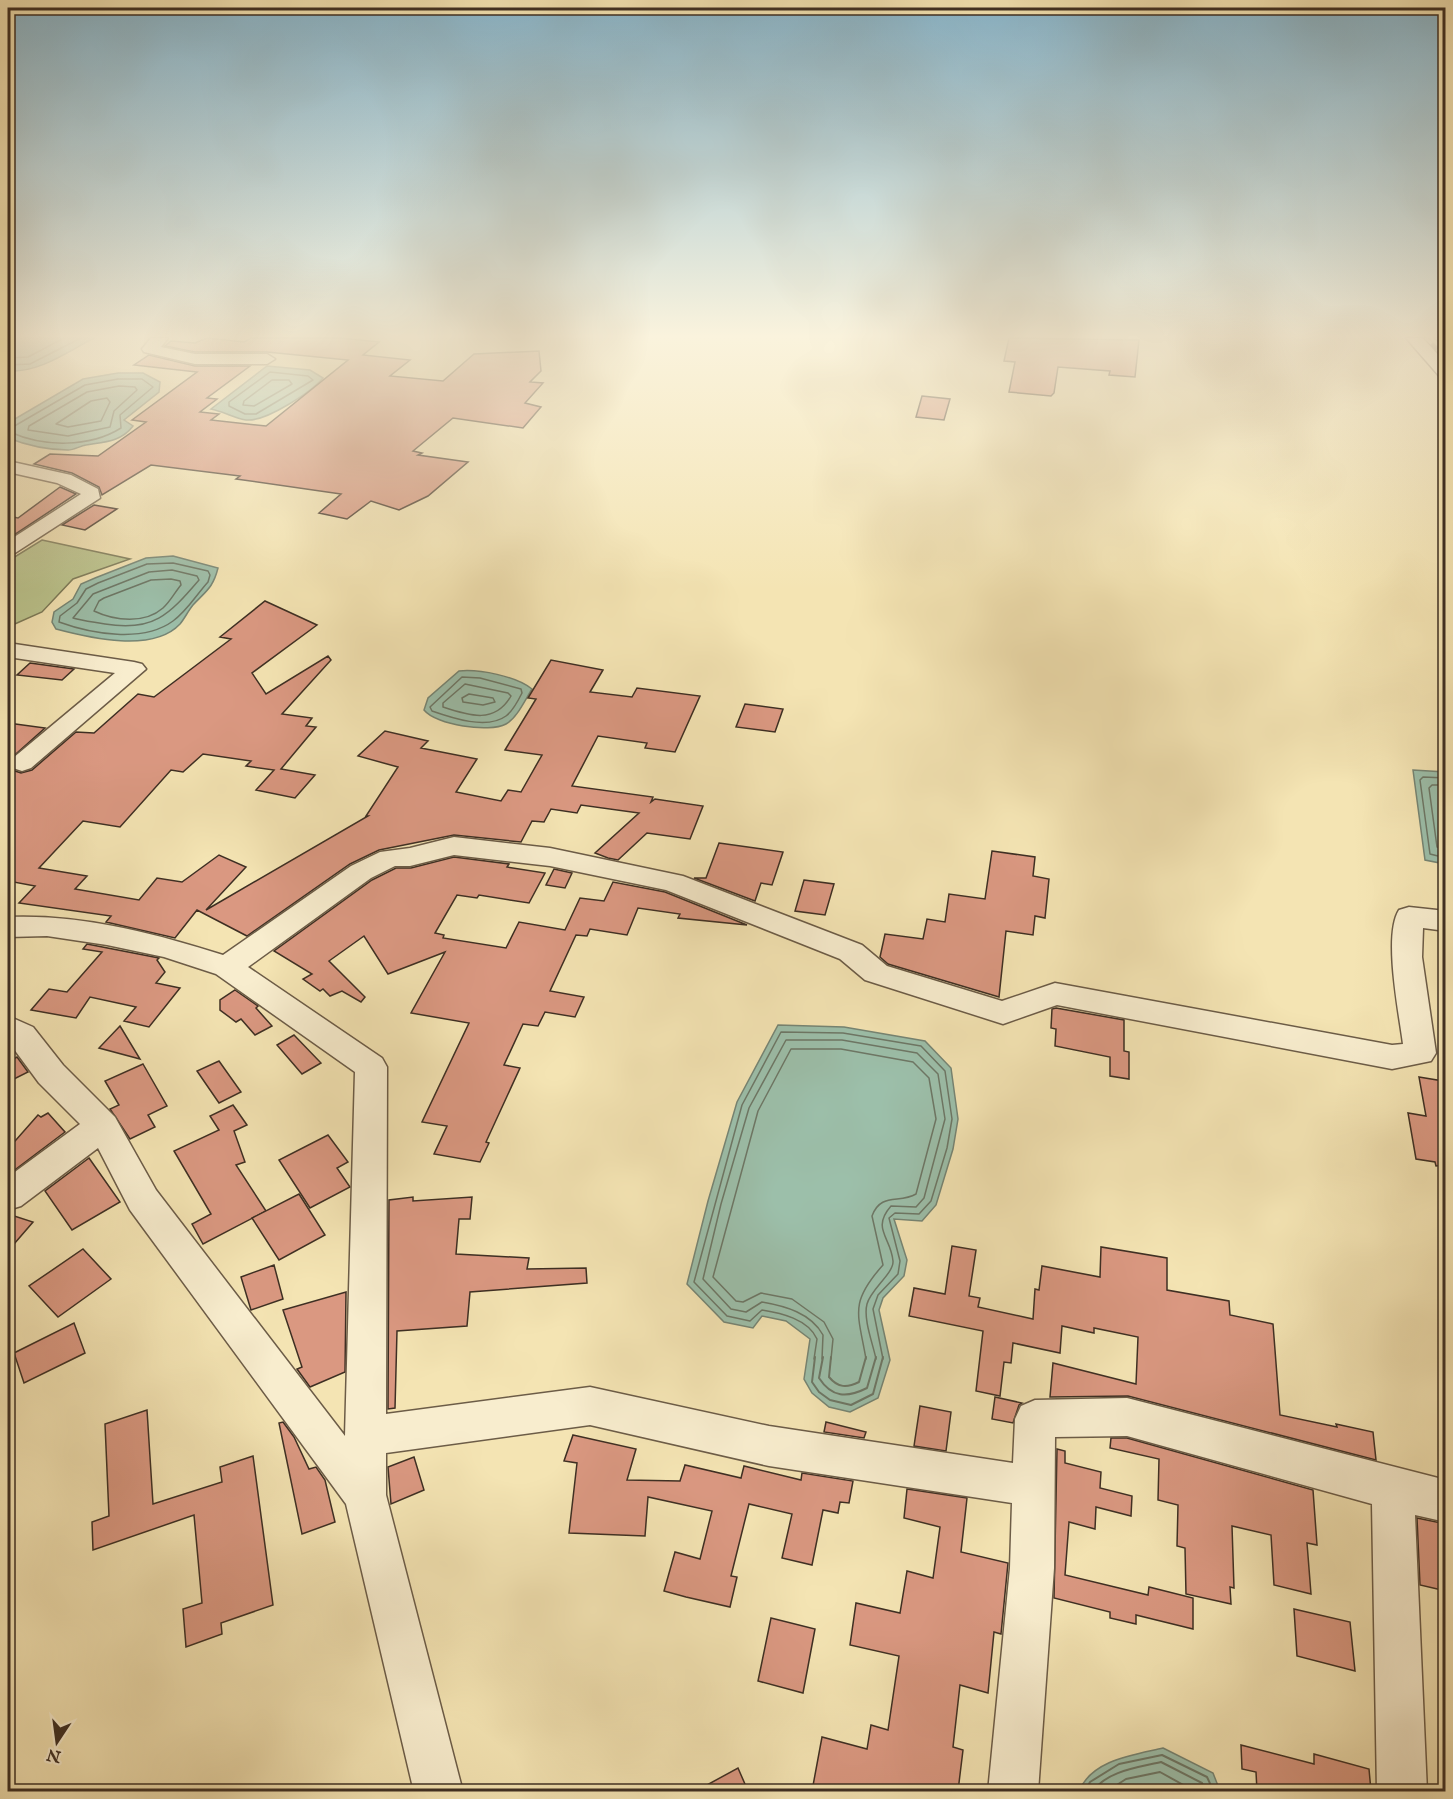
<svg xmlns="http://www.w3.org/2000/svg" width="1453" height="1799" viewBox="0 0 1453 1799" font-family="'IM FELL English',serif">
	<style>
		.green { fill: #bbc48d; stroke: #7c7a58; stroke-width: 1.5 }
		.water { fill: #9cbfaa; stroke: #768574; stroke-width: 1.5 }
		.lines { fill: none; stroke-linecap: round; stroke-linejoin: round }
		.shore-far1 { stroke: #6d7766; stroke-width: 1.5 }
		.shore { stroke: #6d7766; stroke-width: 2 }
		.building { fill: #da9881; stroke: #3e2f23; stroke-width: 1.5 }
		.minor-casing { stroke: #6c5c47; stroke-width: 3 }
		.minor { fill: #f8edce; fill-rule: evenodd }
		.rail-casing { stroke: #3e2f23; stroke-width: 4.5 }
		.rail { stroke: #f8edce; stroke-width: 3; stroke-dasharray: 8; stroke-linecap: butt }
	</style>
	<rect width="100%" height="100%" fill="#f4e4b3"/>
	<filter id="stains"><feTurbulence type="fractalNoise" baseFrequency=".00333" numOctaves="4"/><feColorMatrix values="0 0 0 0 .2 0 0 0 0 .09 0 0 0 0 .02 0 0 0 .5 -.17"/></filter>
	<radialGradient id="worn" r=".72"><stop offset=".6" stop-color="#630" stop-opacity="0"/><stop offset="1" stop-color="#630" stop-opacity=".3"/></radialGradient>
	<polygon class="green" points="42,540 130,559 73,579 42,612 8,627 8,561"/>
	<g class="water">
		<path d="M8,338H94C67,352 39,373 8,371Z"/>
		<path d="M267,366L310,370L323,378C311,392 266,422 246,420C237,419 222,411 211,409Z"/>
		<path d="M118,373H143L160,382L159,392L124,420L133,426C121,442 104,442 86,445C80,446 74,450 68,450C48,450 26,445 8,438V423L83,379Z"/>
		<path d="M173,556L218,568C213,588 206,591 193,605C188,611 185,618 180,624C153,653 90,638 56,629L52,622L54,612L73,599L81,584L95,578L146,558Z"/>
		<path d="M459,671C479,669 516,676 532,689C525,700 517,718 506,724C489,733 436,725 424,710L428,698Z"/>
		<polygon points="1413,770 1445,772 1445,864 1425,860"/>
		<polygon points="778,1025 844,1027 925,1041 951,1068 958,1119 953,1149 936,1205 922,1221 894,1219 907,1260 904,1276 883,1298 879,1310 890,1360 878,1398 850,1412 829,1407 812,1393 804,1379 810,1339 786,1321 762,1316 753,1328 724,1322 687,1284 708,1201 737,1102"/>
		<path d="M1163,1748L1213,1773L1220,1791H1079C1092,1760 1133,1755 1163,1748Z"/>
	</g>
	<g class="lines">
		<g class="shore-far1">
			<polyline points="8,358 28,357 64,338"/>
			<polyline points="8,365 30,364 81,338"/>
			<polygon points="270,372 308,376 313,380 256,414 245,414 229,406 229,402"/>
			<path d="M118,379H142L153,387L120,415L121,428C89,448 43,447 10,432L11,428L85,385Z"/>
			<polygon points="272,380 289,380 292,384 254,406 243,405 244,401"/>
			<polygon points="119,386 135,387 137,390 114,411 110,427 68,436 28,430 29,426 87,392"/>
			<polygon points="107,398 110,402 101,421 68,427 56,424 91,401"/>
			<path d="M173,563L208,571L210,575L208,582C197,594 187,611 173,621C143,643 92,634 59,622L60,616L77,603L86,589L98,583L147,564Z"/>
			<path d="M172,570L197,576L199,580C169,615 153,632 105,624C94,622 83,621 73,618L93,594L149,572Z"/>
			<path d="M171,579L180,581L181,585C175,592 170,602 163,608C145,624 115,621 94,611L99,601L104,598L151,580Z"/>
			<path d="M462,677L480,678L521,689L522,693C518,701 513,711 506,716C487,730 452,718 432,711L430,707Z"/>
			<path d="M465,684L508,693L511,696C495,724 470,716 443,707V703Z"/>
			<polygon points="469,694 493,698 495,702 483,705 463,702 462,698"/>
			<polyline points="1446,778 1423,777 1420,780 1430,854 1446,858"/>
			<polyline points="1446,785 1432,785 1429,788 1437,847 1446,850"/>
			<path d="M814,1359L817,1339C808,1319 781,1313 762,1310L750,1321L727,1316L694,1282L742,1105L781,1032L843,1033L921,1046L945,1071L952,1119L947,1148L931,1201L919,1214L895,1213L889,1218L900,1261L898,1274L878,1295L873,1309L883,1359"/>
			<path d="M822,1359L823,1335C811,1313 785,1306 762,1302L746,1312L731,1309L703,1279L721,1204L749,1108L786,1040H842L917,1053L938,1074L945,1119L924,1198L916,1207L891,1206C871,1229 891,1237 893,1261C894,1273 871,1289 867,1304C863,1319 873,1344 876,1359"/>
			<path d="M831,1359L833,1339L824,1322L792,1299L761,1293L743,1302L736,1301L713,1277L758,1111L791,1049H841L913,1062L929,1078L936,1119L916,1194C899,1204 881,1192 872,1216L883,1265C849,1303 858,1313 866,1359"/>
		</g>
		<g class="shore">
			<polyline points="815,1357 812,1382 819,1392 830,1400 851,1405 873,1394 883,1357"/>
			<path d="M823,1357L819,1378C832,1398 847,1398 867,1388L876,1357"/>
			<path d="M831,1357L829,1377C838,1388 847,1388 859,1382L866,1357"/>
			<polyline points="1085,1792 1090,1782 1119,1764 1162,1755 1207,1777 1214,1792"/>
			<path d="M1093,1792C1105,1771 1140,1767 1161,1762L1202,1783L1206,1792"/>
			<polyline points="1106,1792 1126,1779 1160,1772 1196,1792"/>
		</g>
	</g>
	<g class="building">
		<polygon points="207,338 244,342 251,338 341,338 379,342 363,355 410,360 390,376 443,381 474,354 539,351 541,371 530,382 543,383 525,403 541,407 523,428 453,418 413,451 422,453 418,455 468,462 428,496 399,510 371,501 347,519 319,513 341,494 236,479 240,476 151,465 102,495 99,487 72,473 34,464 50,454 98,456 146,422 132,420 197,372 134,365 149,355 195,366 250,366 207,398 217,399 200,412 219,414 211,420 266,426 348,360 267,352 195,352 165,346 171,341 195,343"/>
		<polygon points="1009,338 1139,340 1135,377 1109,375 1110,371 1058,367 1054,393 1051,396 1009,392 1015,362 1004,361"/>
		<polygon points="922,396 950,399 944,420 916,417"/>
		<polygon points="60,487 76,494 8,539 8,516 18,518"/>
		<polygon points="94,505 117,509 85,530 62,525"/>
		<polygon points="265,601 317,625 252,673 266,694 328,656 331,660 282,714 312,718 306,726 316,727 281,769 315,775 295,798 256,790 274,770 246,766 251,761 203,754 183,772 171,770 120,827 83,821 39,868 87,876 75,889 139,900 157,878 182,882 219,855 246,867 206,910 368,816 366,816 398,767 358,756 385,731 428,741 421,748 477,759 456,792 501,801 508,790 521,792 542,755 505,750 536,699 528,698 551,660 603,670 590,692 632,697 637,688 700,696 675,752 645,748 647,743 598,736 572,786 653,797 651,802 655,799 703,806 690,839 647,833 618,860 608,858 595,853 639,813 581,805 577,813 551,809 544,822 532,821 521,842 454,835 379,850 350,864 247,936 197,910 175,938 106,922 111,916 19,903 35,886 8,881 8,765 12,770 21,773 32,770 76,732 94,733 138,694 154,697 231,639 220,637"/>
		<polygon points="30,663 74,669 62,680 17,675"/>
		<polygon points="745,704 783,709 775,732 736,727"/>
		<polygon points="8,723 45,728 8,761"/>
		<polygon points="719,843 783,852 772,885 761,883 755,901 694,878 706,878"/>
		<polygon points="992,851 1035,857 1033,876 1049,879 1045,918 1035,916 1033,935 1006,931 999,997 888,964 880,957 885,934 923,939 927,919 945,922 949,894 985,899"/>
		<polygon points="454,857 509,864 507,867 545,873 529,903 479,895 477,898 457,895 435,933 444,935 443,938 506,948 519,922 565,930 580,898 604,901 613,882 665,892 747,925 678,918 680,914 638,908 627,935 590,929 587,936 576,935 550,991 584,997 575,1017 545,1012 538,1026 523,1024 504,1065 520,1068 486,1142 489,1143 480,1162 434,1154 447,1126 422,1122 469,1023 411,1013 445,952 388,974 364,936 329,961 365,997 361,1002 342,991 330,996 323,989 320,991 303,979 312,974 274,951 372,880 396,868 411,868"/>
		<polygon points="554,869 572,873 565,888 546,885"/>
		<polygon points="804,880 834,884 825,915 795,911"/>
		<polygon points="87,944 159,958 157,960 165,972 156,983 180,988 149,1027 124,1021 136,1007 90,997 76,1018 31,1010 49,989 67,992 102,952 83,949"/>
		<polygon points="235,990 258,1006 256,1008 272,1026 255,1035 241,1019 236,1022 220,1010 220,1000"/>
		<polygon points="1056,1008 1124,1020 1124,1051 1129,1052 1129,1079 1110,1076 1110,1057 1055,1046 1056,1029 1051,1028 1052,1009"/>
		<polygon points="120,1026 140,1059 99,1048"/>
		<polygon points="294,1035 321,1063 302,1074 277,1045"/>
		<polygon points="17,1057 28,1072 8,1082 8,1062"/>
		<polygon points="219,1061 241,1092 219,1103 197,1071"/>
		<polygon points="143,1064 167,1106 148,1115 155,1127 130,1139 110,1109 119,1105 105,1081"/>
		<polygon points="1419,1077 1443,1081 1446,1096 1446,1165 1436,1166 1435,1162 1416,1159 1408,1113 1426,1116"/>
		<polygon points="233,1105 247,1125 234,1131 245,1162 236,1165 266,1211 203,1244 192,1224 211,1214 174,1151 219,1130 210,1116"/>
		<polygon points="48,1113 65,1132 8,1175 8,1149 38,1115 41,1117"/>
		<polygon points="328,1135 348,1162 337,1168 350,1187 310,1208 279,1160"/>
		<polygon points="89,1158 120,1202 72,1230 45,1191"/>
		<polygon points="299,1194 325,1235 279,1260 252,1218"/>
		<polygon points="413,1197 413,1201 472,1197 470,1219 459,1219 456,1254 529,1258 527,1269 586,1268 587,1283 470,1292 467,1326 397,1331 395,1408 388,1409 389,1200"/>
		<polygon points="8,1214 33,1222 8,1251"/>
		<polygon points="952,1246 976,1250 969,1296 980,1298 978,1307 1033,1319 1035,1289 1039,1290 1042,1266 1100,1277 1101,1247 1167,1258 1167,1290 1229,1301 1230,1315 1273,1324 1280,1415 1337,1427 1336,1424 1373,1432 1376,1460 1128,1396 1050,1397 1053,1363 1136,1384 1138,1337 1094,1328 1094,1333 1062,1326 1060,1353 1013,1343 1011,1363 1004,1362 1000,1396 976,1391 983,1331 909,1316 914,1288 945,1294"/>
		<polygon points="83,1249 111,1279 58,1317 29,1286"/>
		<polygon points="274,1265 283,1299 251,1310 241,1277"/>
		<polygon points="346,1292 345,1372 310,1387 297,1369 302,1367 283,1310"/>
		<polygon points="74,1323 85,1353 24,1383 14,1353"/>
		<polygon points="995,1397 1022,1403 1019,1405 1013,1423 992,1419"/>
		<polygon points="920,1406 951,1412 946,1451 914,1446"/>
		<polygon points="147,1410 153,1504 222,1482 220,1467 253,1456 273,1605 221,1623 222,1634 186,1647 183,1609 202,1603 194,1515 93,1550 92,1522 109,1516 105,1424"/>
		<polygon points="283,1422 294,1437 309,1469 316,1467 325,1480 335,1522 302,1534 279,1423"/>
		<polygon points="826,1422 866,1432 864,1438 824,1432"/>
		<polygon points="573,1435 636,1449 627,1480 680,1481 685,1465 741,1478 744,1466 801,1480 802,1473 853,1481 849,1503 840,1502 838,1513 823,1510 812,1565 782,1558 792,1514 749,1504 731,1576 737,1577 730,1607 686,1597 664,1591 675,1552 700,1559 712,1511 648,1497 645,1536 569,1533 577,1463 564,1461"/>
		<polygon points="1111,1438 1127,1438 1313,1490 1317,1545 1307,1543 1311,1594 1274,1585 1271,1535 1232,1526 1234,1588 1230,1587 1231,1604 1186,1594 1185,1548 1177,1546 1178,1505 1158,1500 1159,1459 1110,1448"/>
		<polygon points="1057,1449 1065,1451 1065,1463 1101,1472 1100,1488 1132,1496 1131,1516 1096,1507 1095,1529 1069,1522 1065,1575 1148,1595 1149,1587 1193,1598 1193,1629 1136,1615 1136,1624 1110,1618 1110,1612 1054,1598"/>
		<polygon points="414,1457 424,1490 391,1504 388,1467"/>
		<polygon points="907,1489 967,1498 961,1552 1008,1563 1001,1634 994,1632 988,1693 960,1685 953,1747 963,1750 958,1791 812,1791 822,1737 867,1749 871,1725 888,1730 899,1656 850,1645 856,1603 900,1613 907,1571 933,1578 940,1527 904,1518"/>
		<polygon points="1417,1518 1446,1524 1446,1591 1420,1585"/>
		<polygon points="1294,1609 1350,1622 1355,1671 1297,1656"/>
		<polygon points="771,1618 815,1629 803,1693 758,1681"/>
		<polygon points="1241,1745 1314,1764 1314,1754 1369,1769 1371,1791 1257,1791 1256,1772 1242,1769"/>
		<polygon points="738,1768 748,1791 696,1791"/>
	</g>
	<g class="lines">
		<g class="minor-casing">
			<g id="minor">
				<polygon points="151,338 168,338 161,347 195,354 267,354 275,359 267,364 195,364 144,352 142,349"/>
				<polygon points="1406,338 1423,338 1446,364 1446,379 1440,377"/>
				<polygon points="1435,338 1446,338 1446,346"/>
				<polygon points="8,461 71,475 98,489 100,498 15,553 8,555 8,541 81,494 57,483 8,472"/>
				<polygon points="8,643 134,662 142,664 146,669 31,768 22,771 13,768 9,763 13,758 115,673 8,657"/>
				<path d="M454,837L550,848L683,876L862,945L887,966L1002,1001L1055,983L1392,1045L1403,1044C1399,1013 1383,935 1399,910L1409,907L1446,911V931L1423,928L1422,957L1436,1053L1431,1061L1392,1069L1057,1005L1003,1024L865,980L840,959L666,890L550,866L454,855L410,866H395L371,878L248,967L382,1058L387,1067L386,1414L590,1387L769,1426L1013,1463L1015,1419L1021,1406L1035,1400L1127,1398L1446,1480V1522L1415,1515L1427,1792H1377L1372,1504L1127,1436L1055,1437L1054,1568L1038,1792H988L1010,1568L1012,1503L769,1466L590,1425L386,1453V1495L463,1792H414L346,1504L130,1210L98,1148L21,1206L8,1210V1177L80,1124L39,1083L8,1041V1016L33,1027L63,1065L115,1117L156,1190L345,1436L355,1072L216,974L164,957L107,945L47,936L8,937V917C81,914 154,933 223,955L351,866L380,852L410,848Z"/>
			</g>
		</g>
		<use href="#minor" class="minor"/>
		<g class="rail-casing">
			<polyline id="rail" points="1426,338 1446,358"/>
		</g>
		<use href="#rail" class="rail"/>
	</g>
	<linearGradient id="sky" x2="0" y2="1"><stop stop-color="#89b8cf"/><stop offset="0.57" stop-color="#faf3dd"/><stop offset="1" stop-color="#faf3dd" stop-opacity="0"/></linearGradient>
	<rect width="1453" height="590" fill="url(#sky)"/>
	<rect width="1453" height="1799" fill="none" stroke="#f4e4b3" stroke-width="30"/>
	<rect x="9" y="9" width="1435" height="1781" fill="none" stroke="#3e2f23" stroke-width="3"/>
	<rect x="15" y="15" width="1423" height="1769" fill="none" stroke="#3e2f23" stroke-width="1.5"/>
	<g transform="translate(57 1742) rotate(193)" stroke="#f8edce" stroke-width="4.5" paint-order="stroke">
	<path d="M0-4.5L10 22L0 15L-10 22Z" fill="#3e2f23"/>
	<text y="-9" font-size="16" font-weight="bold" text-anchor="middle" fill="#3e2f23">N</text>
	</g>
	<rect width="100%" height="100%" filter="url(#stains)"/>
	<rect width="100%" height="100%" fill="url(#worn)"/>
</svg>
